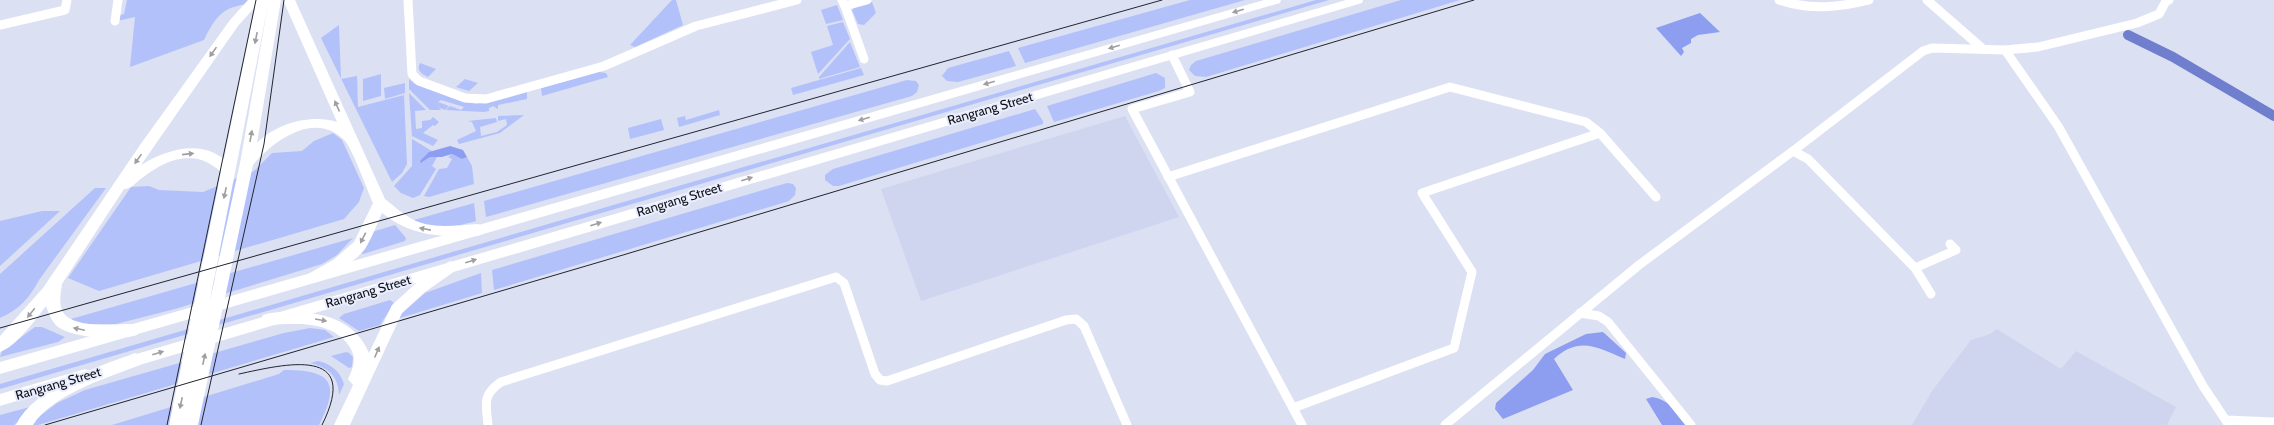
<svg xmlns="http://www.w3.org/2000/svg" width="2274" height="425" viewBox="0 0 2274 425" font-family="Cabin,sans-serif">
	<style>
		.built { fill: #cfd5ef }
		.green { fill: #b3c1fa }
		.forest { fill: #8d9ef0 }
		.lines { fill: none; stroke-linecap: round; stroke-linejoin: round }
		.canal { stroke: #6f7fce; stroke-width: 10 }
		.minor { stroke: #fff; stroke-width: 9 }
		.major { fill: #fff; fill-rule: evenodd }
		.highway { fill: #fff; fill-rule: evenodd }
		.tram { stroke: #23252d; stroke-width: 1 }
		.oneway { fill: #9f9fa2 }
		.labels { text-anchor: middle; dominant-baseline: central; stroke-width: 4; stroke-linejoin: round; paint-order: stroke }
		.street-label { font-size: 13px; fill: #0e1016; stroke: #e9edfd }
	</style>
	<rect width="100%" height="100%" fill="#dbe0f3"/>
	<g class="built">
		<polygon points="1125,116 1179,217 921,301 881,189"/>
		<polygon points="1997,329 2061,369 2076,351 2176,407 2167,425 1912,425 1932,391 1971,340 1990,334"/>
	</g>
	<g class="green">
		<path d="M127,0H268C230,8 222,3 204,40L130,67L135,17L117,21L118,16L124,14Z"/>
		<polygon points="672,0 676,0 683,25 635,47 630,45"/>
		<polygon points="1190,0 1245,0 1025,63 1018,48"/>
		<polygon points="1316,0 1329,0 0,389 0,384"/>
		<polygon points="1401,0 1460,0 1206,77 1195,76 1189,70 1191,65 1196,61"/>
		<polygon points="872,2 876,13 864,25 858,24 852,10 855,7"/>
		<polygon points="837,5 843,20 826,24 821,10"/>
		<polygon points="843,22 850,39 818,74 811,52 833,45 827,26"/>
		<polygon points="339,25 341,79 357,76 358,107 404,95 407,164 402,173 392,182 321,38"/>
		<polygon points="850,42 860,67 819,79 819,77"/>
		<polygon points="1009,51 1016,66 958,82 947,81 942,76 948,68"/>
		<path d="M420,63L436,69L428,77C421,74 416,70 420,63Z"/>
		<polygon points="861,68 864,75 793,95 791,88"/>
		<polygon points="599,72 606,73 608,77 542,96 541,88"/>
		<polygon points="1156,73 1165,78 1165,88 1159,91 1054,122 1047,106"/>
		<polygon points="381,74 381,96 363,101 363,79"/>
		<polygon points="409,79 415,84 461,101 476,104 527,91 527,99 498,105 498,109 493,106 489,108 489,111 484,112 446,110 450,106 461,110 464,107 441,100 438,102 449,106 445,110 440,108 436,103 441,110 430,110 409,89"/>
		<polygon points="465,79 478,83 469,91 456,87"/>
		<polygon points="907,80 916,81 919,85 917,92 912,96 486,217 484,201"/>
		<polygon points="405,83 405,93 385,99 384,88"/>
		<polygon points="409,93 426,110 415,111 416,129 422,128 422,121 430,120 433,117 439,122 435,126 433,125 423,133 438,140 433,146 412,136"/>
		<polygon points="1035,109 1043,121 1043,124 839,186 833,186 825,180 825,175 833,169"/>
		<polygon points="719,110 720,115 679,127 677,118 685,116 686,120"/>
		<polygon points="524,115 500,133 459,144 457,140 476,131 472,122 468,121 496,118 497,122 480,127 481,136 497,132 507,125 506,119 498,121 498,116"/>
		<polygon points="661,119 664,130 630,139 628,128"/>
		<polygon points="333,133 342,140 364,188 359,202 344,219 99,291 68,278 131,187 149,186 159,190 203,192 254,171 272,153 302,151 314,141"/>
		<polygon points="412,139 432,151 420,162 423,162 430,157 437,157 432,166 436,169 420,195 413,198 401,193 394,186 412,166"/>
		<polygon points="452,154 462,159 467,157 472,166 474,184 429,197 424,196 439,169 447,168 452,159 448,157"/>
		<polygon points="787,183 793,184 796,188 795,195 789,201 494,290 492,270"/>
		<path d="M95,188H106L39,280C30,297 19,310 0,318V274Z"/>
		<path d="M474,203L476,221C448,229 441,228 412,222L414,220Z"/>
		<polygon points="42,211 60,211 0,266 0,221"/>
		<polygon points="395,225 406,238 405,241 363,254 360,253 372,232"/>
		<polygon points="353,238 337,255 322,264 175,309 116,324 80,324 71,319"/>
		<polygon points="481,273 482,293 400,318 400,315 425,293"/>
		<polygon points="390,300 394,303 380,325 359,331 339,318 344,314"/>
		<polygon points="35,327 42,327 65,337 58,342 0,357 2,351"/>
		<polygon points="310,328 325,330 334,337 38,425 32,425 32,422 57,403 85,390 284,333"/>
		<polygon points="346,352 349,353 353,357 352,367 349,368 331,356"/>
		<path d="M318,361C331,364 340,371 344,384L339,395C339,377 328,367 310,363Z"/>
		<path d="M284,370C331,370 341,382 319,425H112L279,374Z"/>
		<polygon points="30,407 30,410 14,425 0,425 0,415"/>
	</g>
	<g class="forest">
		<polygon points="1700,13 1720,32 1698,35 1691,39 1691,43 1682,48 1684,52 1681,56 1656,28"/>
		<polygon points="450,146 463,150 467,157 462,159 452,154 442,157 430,157 421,163 420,161 429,152"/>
		<path d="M1603,332L1626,353L1625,359C1597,347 1579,336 1554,359L1573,390L1503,419L1495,409L1496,403L1533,370L1545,354L1586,334Z"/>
		<path d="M1652,397C1668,399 1677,412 1686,425H1662L1646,399Z"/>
	</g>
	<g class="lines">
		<polyline class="canal" points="2128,35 2173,57 2274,116"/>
		<g class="minor">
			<polyline points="408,0 412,74 419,81 465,98 486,99 604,66 696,26 797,0"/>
			<polyline points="842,0 845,6 867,0"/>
			<path d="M1779,0C1810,10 1838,8 1869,0"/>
			<polyline points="1927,0 1983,49"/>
			<polyline points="845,6 864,59"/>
			<polyline points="115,21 118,0"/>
			<polyline points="0,25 65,10 67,0"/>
			<polyline points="2005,50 2058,126 2203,386 2229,425"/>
			<polyline points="1172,55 1190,92 1132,109 1302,425"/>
			<polyline points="1793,151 1808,159 1915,268 1931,294"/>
			<polyline points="1168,177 1450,87 1586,122 1600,133 1656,197"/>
			<polyline points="1915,268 1956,250 1950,244"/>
			<polyline points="1580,313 1599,316 1608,322 1691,425"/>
			<polyline points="1293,408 1454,348 1472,272 1422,193 1600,133"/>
			<polyline points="2226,420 2274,422"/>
			<path d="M488,425C486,404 482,395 501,382L836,277L844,283L875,374L880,380L887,381L1066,320L1076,319L1084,326L1127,425"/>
			<polyline points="1445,425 1639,265 1793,151 1923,51 1932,48 2005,50 2038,47 2137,23 2159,14 2166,1 2169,0"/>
		</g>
		<g class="major">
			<polygon points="1264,0 1281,0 1280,3 0,374 0,362"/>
			<polygon points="1346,0 1363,0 1362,3 126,369 121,367 119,363 121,359 126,357"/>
			<polygon points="85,369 90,371 92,375 90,379 0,406 0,394"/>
		</g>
		<g class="highway">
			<path d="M248,0H281L257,143C277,123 311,114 337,122L283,0H295L385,199C395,207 405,216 416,221C434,229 459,225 478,224L483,226L485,230L483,234L478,236C439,236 415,238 382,213C377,224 372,238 365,249C357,260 320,287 308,282L306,278L308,274L333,260L354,242L373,203C367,190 353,150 345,141C316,110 274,140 253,165L198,425H169L221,172C195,148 168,158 142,178C136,182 132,189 124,189L62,284C61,293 58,304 63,312C73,329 114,324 132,324L137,325L140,330L137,335C120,341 73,338 58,327C51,321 49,314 46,306C36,319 16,347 0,352V336L43,288L140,145L230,20ZM268,5L240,163L209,305ZM255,7L224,159C199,139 165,150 141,165L238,26Z"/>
			<path d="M450,261L455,263L457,267L455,271L425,292L402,313L350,425H334L353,385L348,379C355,365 357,355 346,342C326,320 295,324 268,325L263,323L261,319L263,315C271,312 279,312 287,312C320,311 355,319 369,353L392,305L415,284Z"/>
			<path d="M135,353L140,355L143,360L140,365C107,378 53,394 33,425H16C34,387 98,367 135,353Z"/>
		</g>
		<g class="tram">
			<polyline points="0,328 1162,0"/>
			<path d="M239,374C285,364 362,345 322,425"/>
			<polyline points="45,425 603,261 1474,0"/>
			<polyline points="167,425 256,0"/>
			<polyline points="201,425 264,144 284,0"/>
		</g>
	</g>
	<defs><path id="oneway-solid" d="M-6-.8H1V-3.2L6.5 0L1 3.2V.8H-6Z"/></defs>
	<g class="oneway">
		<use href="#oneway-solid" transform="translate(1238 11) rotate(164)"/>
		<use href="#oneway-solid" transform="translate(256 38) rotate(101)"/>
		<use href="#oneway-solid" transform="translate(1114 47) rotate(164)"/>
		<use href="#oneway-solid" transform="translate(213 52) rotate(125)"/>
		<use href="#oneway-solid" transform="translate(989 83) rotate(164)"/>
		<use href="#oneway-solid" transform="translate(337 106) rotate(-114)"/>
		<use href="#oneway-solid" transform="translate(864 119) rotate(164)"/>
		<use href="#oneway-solid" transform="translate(251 136) rotate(-80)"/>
		<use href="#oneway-solid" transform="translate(188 154) rotate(-6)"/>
		<use href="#oneway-solid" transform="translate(138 159) rotate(125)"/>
		<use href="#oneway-solid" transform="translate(747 179) rotate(-17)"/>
		<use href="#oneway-solid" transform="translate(225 193) rotate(102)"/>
		<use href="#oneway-solid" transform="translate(596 224) rotate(-17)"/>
		<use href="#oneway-solid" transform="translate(425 229) rotate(-169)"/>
		<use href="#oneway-solid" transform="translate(363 238) rotate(117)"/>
		<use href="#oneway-solid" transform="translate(471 261) rotate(-17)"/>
		<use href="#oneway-solid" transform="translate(31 313) rotate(129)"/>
		<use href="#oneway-solid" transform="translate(321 320) rotate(10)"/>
		<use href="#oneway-solid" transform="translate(79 329) rotate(-168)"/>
		<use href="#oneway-solid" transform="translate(377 352) rotate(-67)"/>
		<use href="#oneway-solid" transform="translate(158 353) rotate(-17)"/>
		<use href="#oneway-solid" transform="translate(204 359) rotate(-78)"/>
		<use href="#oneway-solid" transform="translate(181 403) rotate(102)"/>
	</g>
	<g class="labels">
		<g class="street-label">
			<text transform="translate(990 108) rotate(-16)">Rangrang Street</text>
			<text transform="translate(679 199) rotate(-17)">Rangrang Street</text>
			<text transform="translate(368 291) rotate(-16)">Rangrang Street</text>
			<text transform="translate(58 383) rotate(-16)">Rangrang Street</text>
		</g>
	</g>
</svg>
